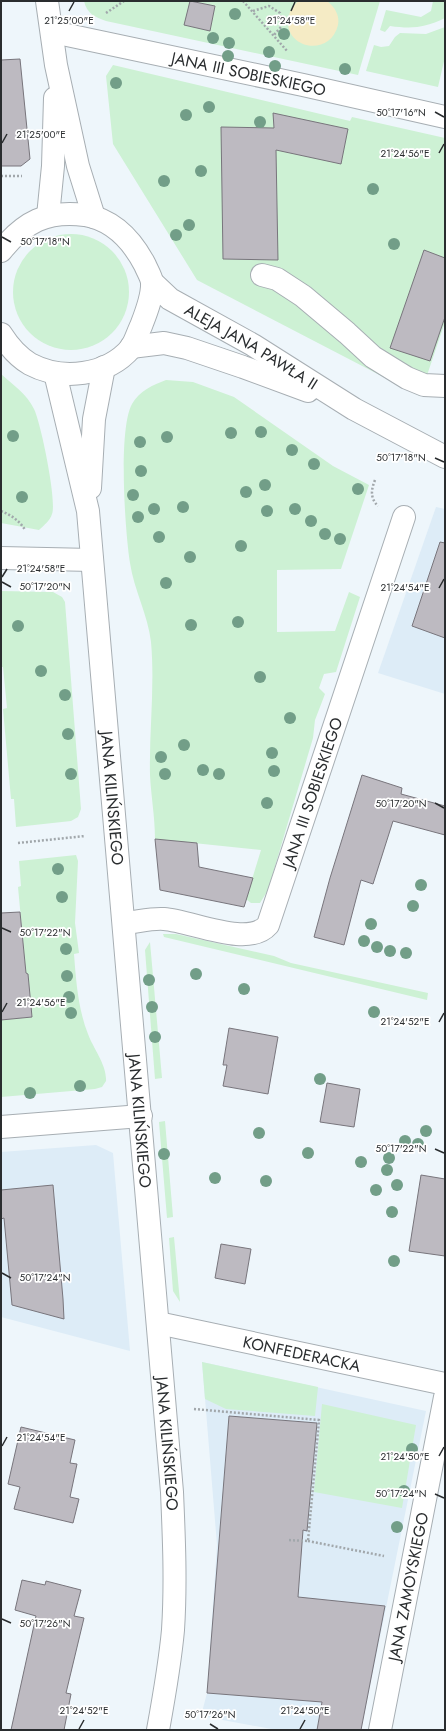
<svg xmlns="http://www.w3.org/2000/svg" width="446" height="1731" viewBox="0 0 446 1731" font-family="Jost,sans-serif">
	<style>
		.built { fill: #ddecf7 }
		.green { fill: #cdf1d4 }
		.sand { fill: #f5ebc5 }
		.building { fill: #bdbac1; stroke: #78757c }
		.lines { fill: none; stroke-linecap: round; stroke-linejoin: round }
		.minor-casing { stroke: #a7aeb3; stroke-width: 24 }
		.path { stroke: #a1a7ab; stroke-width: 2.5; stroke-dasharray: 2 2; stroke-linecap: butt }
		.minor { stroke: #fff; stroke-width: 22 }
		.tree { fill: #729e88 }
		.ticks { fill: none; stroke: #2a2d2f; stroke-width: 1.5 }
		.labels { text-anchor: middle; dominant-baseline: central; stroke-width: 3.5; stroke-linejoin: round; paint-order: stroke }
		.street-label { font-size: 16px; fill: #2a2d2f; stroke: #fff }
		.ticks-label { font-size: 10px; text-anchor: middle; fill: #2a2d2f; stroke: #fff; stroke-width: 3.5; stroke-linejoin: round; paint-order: stroke }
	</style>
	<rect width="100%" height="100%" fill="#eef6fb"/>
	<g class="built">
		<polygon points="436,507 445,509 445,694 378,673"/>
		<polygon points="96,1145 113,1153 130,1351 1,1317 1,1152"/>
		<polygon points="202,1362 426,1411 365,1711 322,1703 317,1730 277,1730 201,1716 207,1693 217,1545"/>
	</g>
	<g class="green">
		<path d="M84,1H380L358,75L106,21C95,17 87,14 84,1Z"/>
		<path d="M433,1H445V18C424,28 412,29 390,26L385,32L380,30L386,10L421,17L431,11Z"/>
		<polygon points="445,27 445,57 438,87 366,71 374,45 381,47 389,46 395,37 400,33 426,34"/>
		<polygon points="113,65 350,121 352,117 445,138 445,322 420,396 197,280 113,144 106,76"/>
		<circle cx="71" cy="292" r="58"/>
		<path d="M1,374C13,385 27,394 34,409C41,423 57,502 52,514C50,521 44,525 39,530L1,523Z"/>
		<path d="M166,380L193,382L234,397L333,466L369,485L341,569L277,570V632L335,631L349,592L360,597L336,672L324,674L319,688L325,694L315,720L313,738L268,890L260,903H251L246,899L261,850L155,839C155,817 151,796 150,775C149,731 155,687 151,642C148,615 134,590 130,563C125,532 118,429 132,404C139,391 153,385 166,380Z"/>
		<polygon points="1,591 53,592 62,597 65,602 81,809 78,817 71,821 16,827 14,799 11,799 3,709 7,708 3,667 1,667"/>
		<path d="M76,855L78,861L75,923L79,953L74,954C76,980 78,1009 88,1034C93,1048 107,1065 106,1081L102,1087L95,1089L1,1097V1020L32,1017L28,974L26,973L18,887L21,886L19,861Z"/>
		<polygon points="163,934 176,934 274,956 291,963 428,993 427,1000 164,937"/>
		<polygon points="150,942 162,1078 155,1079 145,950"/>
		<polygon points="165,1121 173,1217 167,1218 159,1122"/>
		<polygon points="174,1237 180,1302 173,1291 169,1238"/>
		<polygon points="202,1362 318,1387 315,1416 226,1409 205,1399"/>
		<polygon points="322,1404 416,1425 402,1508 314,1492"/>
	</g>
	<path class="sand" d="M299,1H327C335,7 340,16 338,25C330,59 281,48 289,16C290,10 294,4 299,1Z"/>
	<g class="building">
		<polygon points="190,1 215,6 210,31 184,25"/>
		<polygon points="20,59 30,159 21,166 1,166 1,60"/>
		<polygon points="273,113 348,129 341,164 276,150 278,260 223,259 221,127 274,128"/>
		<polygon points="424,250 445,258 445,317 430,361 390,348"/>
		<polygon points="440,542 445,543 445,638 412,626"/>
		<polygon points="362,775 402,788 401,794 445,806 445,835 393,821 373,884 361,880 344,945 314,937 330,878"/>
		<polygon points="155,839 197,843 199,867 253,878 244,907 160,890"/>
		<polygon points="20,912 26,973 28,974 32,1017 1,1020 1,913"/>
		<polygon points="229,1028 278,1037 268,1094 223,1086 227,1065 223,1065"/>
		<polygon points="327,1083 360,1089 354,1127 320,1122"/>
		<polygon points="421,1175 445,1179 445,1256 409,1251"/>
		<polygon points="53,1185 63,1299 64,1319 12,1305 4,1218 1,1219 1,1190"/>
		<polygon points="221,1244 251,1249 245,1284 215,1278"/>
		<polygon points="229,1416 317,1423 307,1531 303,1530 298,1597 385,1606 361,1730 317,1730 322,1702 207,1693"/>
		<polygon points="21,1427 75,1440 70,1463 77,1464 70,1497 79,1499 73,1523 14,1509 20,1487 8,1484"/>
		<polygon points="22,1580 45,1585 46,1581 81,1590 74,1616 84,1618 66,1693 71,1694 64,1730 11,1730 36,1616 15,1610"/>
	</g>
	<g class="lines">
		<g class="minor-casing">
			<g id="minor">
				<polyline points="47,1 56,65 78,166 94,217"/>
				<path id="s1" d="M53,32L303,85L445,117"/>
				<polyline points="48,216 53,166 55,98"/>
				<path d="M1,251C24,222 47,210 85,215C114,220 132,240 145,265C147,270 151,276 152,282C153,296 146,313 141,326C138,332 135,342 131,348C107,376 62,381 30,364C18,357 8,345 1,334"/>
				<polyline points="262,275 277,279 303,296 347,333 373,357 407,378 424,385 445,386"/>
				<path id="s2" d="M152,282L170,299L253,345L354,409L445,457"/>
				<polyline points="131,347 164,343 187,348 243,367 308,391"/>
				<path id="s3" d="M55,373L88,511L172,1492C174,1538 176,1584 173,1630C170,1663 164,1697 158,1730"/>
				<polyline points="90,488 94,419 104,367"/>
				<polyline points="1,558 92,560"/>
				<path id="s4" d="M124,923C137,922 151,918 164,919C192,921 248,948 268,925L404,517"/>
				<polyline points="1,1127 141,1116"/>
				<path id="s5" d="M158,1323L445,1384"/>
				<path id="s6" d="M380,1730L445,1397"/>
			</g>
		</g>
		<g class="path">
			<polyline points="243,1 288,52"/>
			<polyline points="253,11 269,6 280,13 281,27 274,35"/>
			<polyline points="106,13 124,1"/>
			<polyline points="1,176 22,176"/>
			<path d="M375,480C371,490 370,498 378,506"/>
			<path d="M1,511C11,515 20,521 25,530"/>
			<polyline points="18,843 85,836"/>
			<polyline points="194,1409 319,1420 308,1541 287,1540"/>
			<polyline points="308,1541 384,1556"/>
		</g>
		<use href="#minor" class="minor"/>
	</g>
	<g class="tree">
		<circle cx="235" cy="14" r="6"/>
		<circle cx="284" cy="34" r="6"/>
		<circle cx="213" cy="38" r="6"/>
		<circle cx="229" cy="43" r="6"/>
		<circle cx="269" cy="52" r="6"/>
		<circle cx="228" cy="56" r="6"/>
		<circle cx="275" cy="66" r="6"/>
		<circle cx="345" cy="69" r="6"/>
		<circle cx="116" cy="83" r="6"/>
		<circle cx="209" cy="107" r="6"/>
		<circle cx="186" cy="115" r="6"/>
		<circle cx="260" cy="122" r="6"/>
		<circle cx="201" cy="171" r="6"/>
		<circle cx="164" cy="181" r="6"/>
		<circle cx="373" cy="189" r="6"/>
		<circle cx="189" cy="225" r="6"/>
		<circle cx="176" cy="235" r="6"/>
		<circle cx="394" cy="244" r="6"/>
		<circle cx="261" cy="432" r="6"/>
		<circle cx="231" cy="433" r="6"/>
		<circle cx="13" cy="436" r="6"/>
		<circle cx="167" cy="437" r="6"/>
		<circle cx="140" cy="442" r="6"/>
		<circle cx="292" cy="450" r="6"/>
		<circle cx="314" cy="464" r="6"/>
		<circle cx="141" cy="471" r="6"/>
		<circle cx="265" cy="485" r="6"/>
		<circle cx="358" cy="489" r="6"/>
		<circle cx="246" cy="492" r="6"/>
		<circle cx="133" cy="495" r="6"/>
		<circle cx="22" cy="497" r="6"/>
		<circle cx="183" cy="507" r="6"/>
		<circle cx="154" cy="509" r="6"/>
		<circle cx="295" cy="509" r="6"/>
		<circle cx="267" cy="511" r="6"/>
		<circle cx="138" cy="517" r="6"/>
		<circle cx="311" cy="521" r="6"/>
		<circle cx="325" cy="534" r="6"/>
		<circle cx="159" cy="537" r="6"/>
		<circle cx="340" cy="539" r="6"/>
		<circle cx="241" cy="546" r="6"/>
		<circle cx="190" cy="557" r="6"/>
		<circle cx="166" cy="583" r="6"/>
		<circle cx="238" cy="622" r="6"/>
		<circle cx="191" cy="625" r="6"/>
		<circle cx="18" cy="626" r="6"/>
		<circle cx="41" cy="671" r="6"/>
		<circle cx="260" cy="677" r="6"/>
		<circle cx="65" cy="695" r="6"/>
		<circle cx="290" cy="718" r="6"/>
		<circle cx="68" cy="734" r="6"/>
		<circle cx="184" cy="745" r="6"/>
		<circle cx="272" cy="753" r="6"/>
		<circle cx="161" cy="757" r="6"/>
		<circle cx="203" cy="770" r="6"/>
		<circle cx="274" cy="771" r="6"/>
		<circle cx="71" cy="774" r="6"/>
		<circle cx="165" cy="774" r="6"/>
		<circle cx="219" cy="774" r="6"/>
		<circle cx="267" cy="803" r="6"/>
		<circle cx="58" cy="869" r="6"/>
		<circle cx="421" cy="885" r="6"/>
		<circle cx="62" cy="897" r="6"/>
		<circle cx="413" cy="906" r="6"/>
		<circle cx="371" cy="924" r="6"/>
		<circle cx="364" cy="941" r="6"/>
		<circle cx="377" cy="947" r="6"/>
		<circle cx="66" cy="949" r="6"/>
		<circle cx="390" cy="951" r="6"/>
		<circle cx="406" cy="953" r="6"/>
		<circle cx="196" cy="974" r="6"/>
		<circle cx="67" cy="976" r="6"/>
		<circle cx="149" cy="980" r="6"/>
		<circle cx="244" cy="989" r="6"/>
		<circle cx="69" cy="997" r="6"/>
		<circle cx="152" cy="1007" r="6"/>
		<circle cx="374" cy="1012" r="6"/>
		<circle cx="71" cy="1013" r="6"/>
		<circle cx="155" cy="1037" r="6"/>
		<circle cx="320" cy="1079" r="6"/>
		<circle cx="80" cy="1086" r="6"/>
		<circle cx="30" cy="1093" r="6"/>
		<circle cx="426" cy="1131" r="6"/>
		<circle cx="259" cy="1133" r="6"/>
		<circle cx="405" cy="1141" r="6"/>
		<circle cx="418" cy="1144" r="6"/>
		<circle cx="308" cy="1153" r="6"/>
		<circle cx="164" cy="1154" r="6"/>
		<circle cx="389" cy="1158" r="6"/>
		<circle cx="361" cy="1162" r="6"/>
		<circle cx="387" cy="1170" r="6"/>
		<circle cx="215" cy="1178" r="6"/>
		<circle cx="266" cy="1181" r="6"/>
		<circle cx="397" cy="1185" r="6"/>
		<circle cx="376" cy="1190" r="6"/>
		<circle cx="392" cy="1212" r="6"/>
		<circle cx="394" cy="1261" r="6"/>
		<circle cx="412" cy="1449" r="6"/>
		<circle cx="404" cy="1491" r="6"/>
		<circle cx="397" cy="1527" r="6"/>
	</g>
	<path class="ticks" d="M69,11L74,2M291,11L295,2M435,112L444,117M2,143L7,134M439,153L444,144M2,237L11,242M435,458L444,462M2,577L7,569M2,582L11,587M439,588L444,579M435,803L444,808M2,928L11,932M2,1012L7,1003M439,1022L444,1013M435,1149L444,1153M2,1273L11,1278M2,1446L7,1437M439,1456L444,1447M435,1494L444,1498M2,1619L11,1623M210,1724L218,1729M79,1729L84,1720M300,1729L305,1720"/>
	<g class="labels">
		<g class="street-label">
			<text stroke="none"><textPath href="#s1" startOffset="200">JANA III SOBIESKIEGO</textPath></text>
			<text stroke="none"><textPath href="#s2" startOffset="119">ALEJA JANA PAWŁA II</textPath></text>
			<text stroke="none"><textPath href="#s4" startOffset="288">JANA III SOBIESKIEGO</textPath></text>
			<text stroke="none"><textPath href="#s3" startOffset="430">JANA KILIŃSKIEGO</textPath></text>
			<text stroke="none"><textPath href="#s3" startOffset="754">JANA KILIŃSKIEGO</textPath></text>
			<text stroke="none"><textPath href="#s5" startOffset="147">KONFEDERACKA</textPath></text>
			<text stroke="none"><textPath href="#s3" startOffset="1078">JANA KILIŃSKIEGO</textPath></text>
			<text stroke="none"><textPath href="#s6" startOffset="146">JANA ZAMOYSKIEGO</textPath></text>
		</g>
	</g>
	<g class="ticks-label">
		<text x="69" y="24">21°25'00"E</text>
		<text x="291" y="24">21°24'58"E</text>
		<text x="401" y="116">50°17'16"N</text>
		<text x="41" y="138">21°25'00"E</text>
		<text x="405" y="157">21°24'56"E</text>
		<text x="45" y="245">50°17'18"N</text>
		<text x="401" y="461">50°17'18"N</text>
		<text x="41" y="572">21°24'58"E</text>
		<text x="45" y="590">50°17'20"N</text>
		<text x="405" y="591">21°24'54"E</text>
		<text x="401" y="807">50°17'20"N</text>
		<text x="45" y="936">50°17'22"N</text>
		<text x="41" y="1006">21°24'56"E</text>
		<text x="405" y="1025">21°24'52"E</text>
		<text x="401" y="1152">50°17'22"N</text>
		<text x="45" y="1281">50°17'24"N</text>
		<text x="41" y="1441">21°24'54"E</text>
		<text x="405" y="1460">21°24'50"E</text>
		<text x="401" y="1497">50°17'24"N</text>
		<text x="45" y="1627">50°17'26"N</text>
		<text x="84" y="1714">21°24'52"E</text>
		<text x="305" y="1714">21°24'50"E</text>
		<text x="210" y="1718">50°17'26"N</text>
	</g>
	<rect width="446" height="1731" fill="none" stroke="#2a2d2f" stroke-width="4"/>
</svg>
